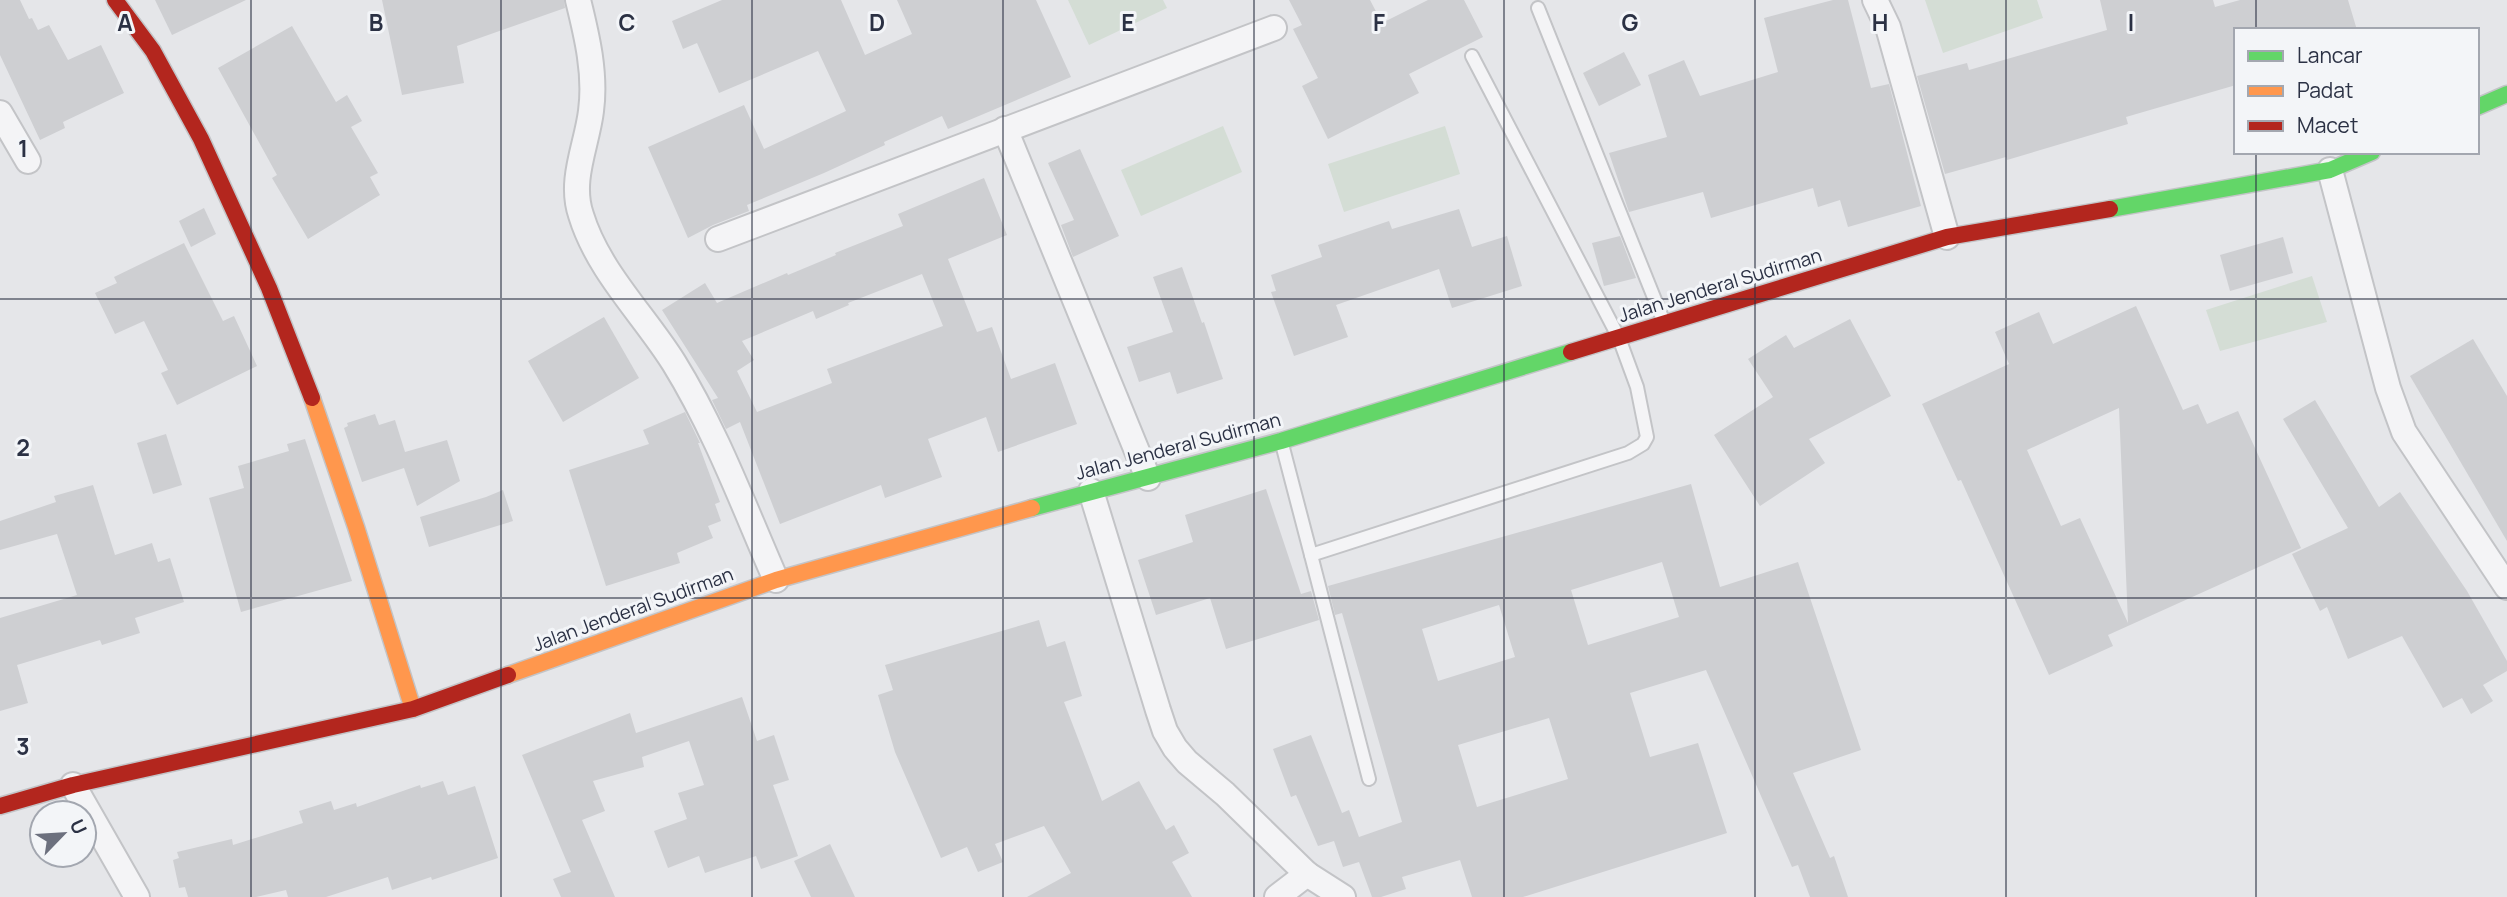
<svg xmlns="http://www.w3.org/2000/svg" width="2507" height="897" viewBox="0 0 2507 897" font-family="Manrope,sans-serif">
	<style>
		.green { fill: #d4ddd5 }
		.building { fill: #cecfd2; fill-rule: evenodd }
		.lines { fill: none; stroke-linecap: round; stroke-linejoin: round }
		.lane-casing { stroke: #c3c4c7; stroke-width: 16 }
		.street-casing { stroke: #c3c4c7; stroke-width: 28 }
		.fast-casing { stroke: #c3c4c7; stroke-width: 19 }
		.slow-casing { stroke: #c3c4c7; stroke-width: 19 }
		.jam-casing { stroke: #c3c4c7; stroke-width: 19 }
		.lane { stroke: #f4f4f6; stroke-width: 12 }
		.street { stroke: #f4f4f6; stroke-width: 24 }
		.fast { stroke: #63d668; stroke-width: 16 }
		.slow { stroke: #ff974d; stroke-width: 16 }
		.jam { stroke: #b3261e; stroke-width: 16 }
		.grid { fill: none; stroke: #2b3144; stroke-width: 2; stroke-opacity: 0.55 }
		.labels { text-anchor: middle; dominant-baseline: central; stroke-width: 6; stroke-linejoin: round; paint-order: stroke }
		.street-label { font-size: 19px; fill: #2b3144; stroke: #f3f5f8 }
		.grid-label { font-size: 23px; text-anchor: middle; font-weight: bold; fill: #2b3144; stroke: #f3f5f8; stroke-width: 6; stroke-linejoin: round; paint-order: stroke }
	</style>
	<rect width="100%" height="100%" fill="#e5e6e9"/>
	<g class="green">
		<polygon points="1068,0 1163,0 1167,8 1089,45"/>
		<polygon points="1925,0 2037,0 2043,18 1943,53"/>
		<polygon points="1223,126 1242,172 1141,216 1121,170"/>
		<polygon points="1445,126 1460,174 1344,212 1328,164"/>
		<polygon points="2312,276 2327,322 2220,351 2206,310"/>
	</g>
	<g class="building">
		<polygon points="0,0 20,0 29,19 32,18 38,30 49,25 68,60 101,45 124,93 63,122 65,128 40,140 0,55"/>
		<polygon points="155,0 246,0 172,35"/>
		<polygon points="382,0 564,0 565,8 457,46 464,83 402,95"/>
		<polygon points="722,0 841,0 865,55 912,34 897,0 1036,0 1071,77 948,129 942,116 884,142 885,145 824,173 747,205 749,211 713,225 688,238 648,147 744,105 764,149 846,111 818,51 719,93 697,43 683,49 672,21"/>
		<polygon points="1289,0 1370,0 1382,23 1428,0 1464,0 1483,37 1409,74 1419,93 1328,139 1302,86 1318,78 1293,29 1302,25"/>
		<polygon points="1833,0 1848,0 1871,88 1889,84 1921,206 1848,227 1840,200 1818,207 1813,188 1711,218 1703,192 1629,212 1609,153 1667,137 1648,75 1684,60 1700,96 1778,72 1764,18"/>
		<polygon points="2100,0 2213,0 2215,7 2240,0 2348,0 2357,30 2236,30 2236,85 2126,117 2128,124 2007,160 2006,157 1945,174 1917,76 1967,63 1969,70 2107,30"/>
		<polygon points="292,26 336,102 347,95 362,121 351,127 378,173 370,177 380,195 308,239 272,178 277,175 218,68"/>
		<polygon points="1624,52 1641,85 1599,106 1583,73"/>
		<polygon points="1080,149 1119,236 1073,257 1061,225 1074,220 1048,163"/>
		<path d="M984,178L1007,235L948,259L977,332L992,327L1011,379L1055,363L1077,424L998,452L986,417L928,439L942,477L885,498L881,485L780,524L740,422L726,429L712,400L718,398L662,310L705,283L717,303L787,273L788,275L836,255L835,253L903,226L898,214ZM922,274L943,326L827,369L832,383L757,412L737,371L754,360L742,341L813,311L816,319L849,305L848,303Z"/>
		<polygon points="204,208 216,234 191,247 179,221"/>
		<polygon points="1459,209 1472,247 1507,236 1522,286 1452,308 1439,269 1336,305 1348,337 1294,356 1271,292 1276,291 1271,275 1322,257 1318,245 1389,221 1392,229"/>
		<polygon points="1620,236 1636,278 1604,286 1592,243"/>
		<polygon points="2283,237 2293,273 2230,291 2220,255"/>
		<polygon points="184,243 223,321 234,316 257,366 177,405 161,373 168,370 144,321 115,334 95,293 117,283 114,277"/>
		<polygon points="1182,267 1202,323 1204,322 1223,379 1177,394 1170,372 1139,382 1127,347 1173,332 1153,277"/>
		<path d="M2136,306L2183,410L2198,404L2207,424L2238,411L2301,548L2108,635L2113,646L2049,675L1961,480L1958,481L1922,404L2009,364L1995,332L2039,312L2053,344ZM2119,408L2128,623L2080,518L2061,526L2027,450Z"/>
		<polygon points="604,317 639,378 563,422 528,361"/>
		<polygon points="1850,319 1891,396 1809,439 1825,463 1760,506 1714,435 1773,397 1748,359 1786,335 1794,348"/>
		<polygon points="2473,339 2507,396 2507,541 2410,376"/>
		<polygon points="2315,400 2379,507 2400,492 2467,591 2507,661 2507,671 2483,685 2493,701 2471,714 2462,698 2443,708 2402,636 2348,659 2327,607 2320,611 2292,554 2348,528 2283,419"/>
		<polygon points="685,412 700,443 698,443 720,502 715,504 721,521 708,526 713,538 677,553 680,563 606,586 569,470 649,444 643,430"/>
		<polygon points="375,414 379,425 395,420 405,452 447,440 460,481 417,506 404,468 362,482 344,428 348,426 347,423"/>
		<polygon points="166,434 182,485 153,494 137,443"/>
		<polygon points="305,439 352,581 241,612 209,498 244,488 238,466 289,451 287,444"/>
		<path d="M1691,484L1720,587L1798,562L1861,750L1793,773L1830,858L1834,856L1848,897H1810L1798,865L1792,867L1706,670L1630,693L1650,757L1698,743L1727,833L1523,897H1472L1460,860L1402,877L1406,889L1381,897H1372L1359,862L1343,867L1334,841L1318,846L1296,795L1291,797L1273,749L1311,735L1342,813L1349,810L1359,837L1402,822L1342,613L1335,615L1328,586ZM1662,562L1679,617L1588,645L1571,590ZM1499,605L1515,657L1438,681L1422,629ZM1549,718L1568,779L1477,807L1458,745Z"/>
		<polygon points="93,485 115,555 152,543 158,562 170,558 184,602 135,618 140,633 102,645 100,640 17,665 28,703 0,711 0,618 77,595 57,534 0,550 0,521 56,502 54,496"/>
		<polygon points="1266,489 1301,594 1311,591 1319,620 1226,649 1210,598 1156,615 1138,560 1193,542 1185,515"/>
		<polygon points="503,490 513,521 429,547 420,517 486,497"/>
		<polygon points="1039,620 1047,647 1065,641 1082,696 1064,702 1102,801 1139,781 1166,830 1174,825 1189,853 1172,862 1192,897 1027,897 1071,873 1044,826 995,844 1003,862 978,872 967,847 941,858 895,752 878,695 893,690 885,665"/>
		<polygon points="742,697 757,741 774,735 789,780 773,785 798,856 761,869 756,856 705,873 699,856 668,868 654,831 687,819 678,793 704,785 689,741 642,757 644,767 593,781 605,811 582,820 615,897 561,897 553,879 571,872 522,755 630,713 636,733"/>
		<polygon points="443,781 448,795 475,786 498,858 432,880 431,877 392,890 388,877 326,897 288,897 286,890 256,897 188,897 185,887 179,888 173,860 179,858 177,852 232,839 233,845 303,823 299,811 331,801 334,810 356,803 357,807 420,785 421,788"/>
		<polygon points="830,844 855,897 811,897 794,861"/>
	</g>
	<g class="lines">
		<g class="lane-casing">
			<g id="lane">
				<polyline points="1538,8 1663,320"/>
				<polyline points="1282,444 1311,555 1628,453 1643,444 1647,437 1637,387 1619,338 1472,56"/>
				<polyline points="1311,555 1369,779"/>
			</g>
		</g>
		<g class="street-casing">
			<g id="street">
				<path d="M578,0C587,36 596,74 591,111C587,145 569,180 581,215C598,271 644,315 674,363C716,431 744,507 776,580"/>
				<polyline points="1875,0 1888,27 1947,237"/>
				<polyline points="0,113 28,161"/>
				<polyline points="1005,129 1148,478"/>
				<polyline points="2330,170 2388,388 2404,432 2507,587"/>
				<polyline points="718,239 1274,28"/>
				<polyline points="1091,491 1158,710 1165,731 1175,748 1187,762 1225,794 1307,874 1343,897"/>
				<polyline points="73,785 137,897"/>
				<polyline points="1277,897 1307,874"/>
			</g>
		</g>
		<g class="fast-casing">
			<g id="fast">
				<polyline points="2477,107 2507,94"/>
				<polyline points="2110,209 2330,170 2372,152"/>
				<polyline points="1032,508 1281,441 1571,352"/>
			</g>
		</g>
		<g class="slow-casing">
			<g id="slow">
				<polyline points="312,398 356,527 413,709"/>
				<polyline points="508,675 776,580 1032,508"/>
			</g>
		</g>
		<g class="jam-casing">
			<g id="jam">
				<polyline points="115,0 153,51 201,139 269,288 312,398"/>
				<polyline points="1571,352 1947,237 2110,209"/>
				<polyline points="0,806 73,785 413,709 508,675"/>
			</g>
		</g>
		<use href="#lane" class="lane"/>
		<use href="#street" class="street"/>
		<use href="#fast" class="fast"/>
		<use href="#slow" class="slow"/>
		<use href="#jam" class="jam"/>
	</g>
	<path class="grid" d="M251,0V897M501,0V897M752,0V897M1003,0V897M1254,0V897M1504,0V897M1755,0V897M2006,0V897M2256,0V30M2256,152V897M0,299H2507M0,598H2507"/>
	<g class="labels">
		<g class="street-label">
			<text transform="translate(1720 285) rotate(-17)">Jalan Jenderal Sudirman</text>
			<text transform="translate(1178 446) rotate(-15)">Jalan Jenderal Sudirman</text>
			<text transform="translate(633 609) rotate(-20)">Jalan Jenderal Sudirman</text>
		</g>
	</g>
	<g class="grid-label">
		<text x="125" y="31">A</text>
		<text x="376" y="31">B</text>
		<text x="627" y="31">C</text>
		<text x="877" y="31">D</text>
		<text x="1128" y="31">E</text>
		<text x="1379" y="31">F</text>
		<text x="1630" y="31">G</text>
		<text x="1880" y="31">H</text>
		<text x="2131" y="31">I</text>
		<text x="23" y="157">1</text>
		<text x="23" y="456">2</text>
		<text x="23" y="755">3</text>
	</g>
	<rect x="2234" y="28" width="245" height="126" fill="#f3f5f8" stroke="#a3a7b0" stroke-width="2"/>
	<rect x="2248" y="51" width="35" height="10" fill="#63d668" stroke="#a3a7b0" stroke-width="2"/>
	<text x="2297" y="63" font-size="21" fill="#2b3144">Lancar</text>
	<rect x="2248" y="86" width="35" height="10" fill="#ff974d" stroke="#a3a7b0" stroke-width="2"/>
	<text x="2297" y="98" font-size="21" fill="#2b3144">Padat</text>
	<rect x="2248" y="121" width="35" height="10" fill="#b3261e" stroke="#a3a7b0" stroke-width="2"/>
	<text x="2297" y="133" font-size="21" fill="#2b3144">Macet</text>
	<g transform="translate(63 834) rotate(65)"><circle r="33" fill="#f3f5f8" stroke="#a3a7b0" stroke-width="2"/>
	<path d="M0-5L12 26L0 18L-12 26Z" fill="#6c707e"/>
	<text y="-10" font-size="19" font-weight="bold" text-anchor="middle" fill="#2b3144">U</text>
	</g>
</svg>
